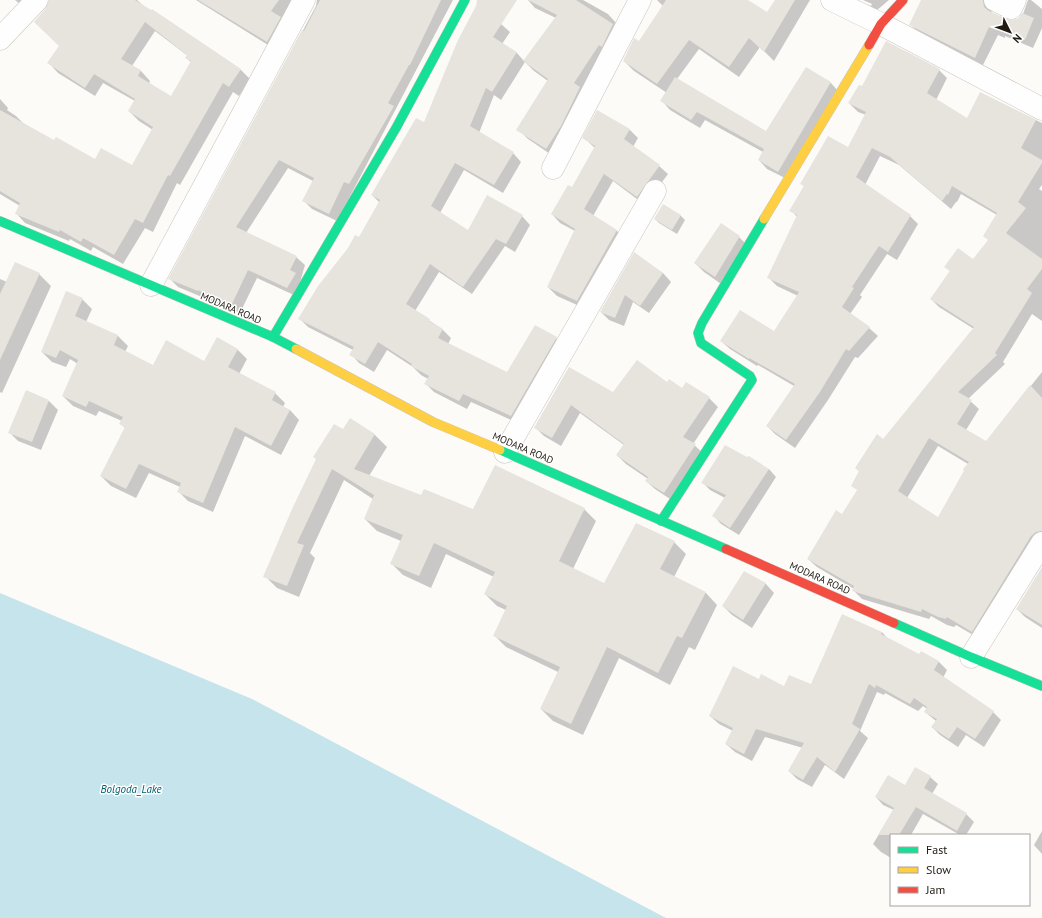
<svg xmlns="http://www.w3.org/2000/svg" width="1042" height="918" viewBox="0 0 1042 918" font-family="'PT Sans',sans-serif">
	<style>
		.water { fill: #c6e4eb }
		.shadow { fill: #0003; fill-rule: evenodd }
		.building { fill: #e7e4de; fill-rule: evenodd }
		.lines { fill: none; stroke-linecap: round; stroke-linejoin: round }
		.street-casing { stroke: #c9c5bf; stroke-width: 23 }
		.fast-casing { stroke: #c9c5bf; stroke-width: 10 }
		.slow-casing { stroke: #c9c5bf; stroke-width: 10 }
		.jam-casing { stroke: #c9c5bf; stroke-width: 10 }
		.street { stroke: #fffefe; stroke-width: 22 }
		.fast { stroke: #16e098; stroke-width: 9 }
		.slow { stroke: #ffcf43; stroke-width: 9 }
		.jam { stroke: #f24e42; stroke-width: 9 }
		.labels { text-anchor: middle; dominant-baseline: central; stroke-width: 3; stroke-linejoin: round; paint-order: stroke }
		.street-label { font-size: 10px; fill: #201a12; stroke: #fff }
		.water-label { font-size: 11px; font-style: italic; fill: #005d6d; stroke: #fff }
	</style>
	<rect width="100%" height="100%" fill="#fdfbf8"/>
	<polygon class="water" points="0,593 252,699 666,918 0,918"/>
	<g class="shadow">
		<polygon points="15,0 39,0 28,11"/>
		<path d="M50,0H137L146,8L151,12L152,10L241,70L250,79L239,96L233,92L180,185L177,183L153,232L145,228L123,264L93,247L91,251L70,239L69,241L25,223L16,213L20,206L0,194V99L8,108L7,110L16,116L26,126L55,142L95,160L132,166L153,130L139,121L129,111L135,101L103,83L95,96L58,73L49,63L60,46ZM155,31L188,56L186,58L191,62L171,98L149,84L150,81L141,71L132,66Z"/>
		<polygon points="196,0 304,0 276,50"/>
		<polygon points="317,0 453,0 337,221 312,209 304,201 313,181 288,168 246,233 296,257 305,265 296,296 257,278 240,313 178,287 170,279 316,6"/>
		<polygon points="528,0 583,0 608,14 617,24 556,158 528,139 518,129 548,81 534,71 525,62 501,100 494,95 479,133 513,153 521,162 503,193 464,170 440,213 468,231 522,216 530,225 515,252 505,246 472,294 439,272 415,311 442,329 451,338 448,344 507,374 556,338 564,346 520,424 471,402 467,409 434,392 426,384 428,379 421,375 413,367 387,350 374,372 359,363 351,354 353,350 308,327 300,319 359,238 379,202 372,195 424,123 501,24 510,32 502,44 517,53 524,61 556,18 535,8"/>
		<polygon points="657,0 746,0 767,13 776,0 810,0 774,61 760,47 739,77 699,49 677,79 766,132 806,68 831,83 839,92 787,179 767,169 759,160 763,152 705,120 700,128 670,110 662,101 667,93 634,71 624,61 639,42 663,6"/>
		<polygon points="863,0 889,0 876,11 867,4 871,6 872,4"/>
		<polygon points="923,0 995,0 992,3 991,10 992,13 1011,21 1018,19 1023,14 1028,0 1031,0 1042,9 1042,28 1033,48 1005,36 1005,38 998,35 983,65 919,33 910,24"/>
		<path d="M939,70L947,78L936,100L967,119L981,93L1042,123V185L1039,189L1042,191V321L1032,314L1003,362L1005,364L968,399L979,409L966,430L986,442L1042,372V543L980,639L956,625L954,627L947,625L931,616L929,619L862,599L854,591V589L817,567L808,559L842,515L858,491L860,472L856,468L883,440L974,329L939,307L931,299L950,271L946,267L973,260L989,240L997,215L961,194L957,202H956L951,209L899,165L880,156L865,185L910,216L918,224L897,260L887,254L860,295L862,297L850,314L869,328L878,336L858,358L855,357L828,400L795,448L775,434L767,426L794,386L758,365L757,366L730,349L721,341L774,333L798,296L777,286L768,277L797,217L791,210L804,186L801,183L849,148L866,115L858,112L849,103L863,88ZM938,446L968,464L938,518L907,498Z"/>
		<polygon points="630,130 638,138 633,147 659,166 668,174 645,205 613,181 593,216 617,231 625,239 586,309 557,296 548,287 575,231 560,223 552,214 573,188 595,148 584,138"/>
		<polygon points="664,205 681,216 685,220 677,234 659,223 655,219"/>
		<polygon points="739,237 748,246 724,286 704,272 695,263"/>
		<polygon points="634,254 663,273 671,282 649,313 633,302 624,326 609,320 601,312"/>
		<polygon points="39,274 51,286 2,393 0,392 0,279 7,282"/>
		<polygon points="82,299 92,309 86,322 118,336 128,346 125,352 153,366 205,362 237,349 247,359 239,374 275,393 285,403 283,407 290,410 299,420 281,455 245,436 213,512 188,501 179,492 180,487 149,473 136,498 111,486 101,476 125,428 121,424 122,421 99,411 96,416 73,406 63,396 78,364 70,359 66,367 52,362 42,352"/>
		<polygon points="569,368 613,393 667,384 709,398 718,407 693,444 704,454 673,501 655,489 646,481 648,479 626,464 617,455 624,445 580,413 561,446 544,436 535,427"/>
		<polygon points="49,401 58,410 41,450 18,441 9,432"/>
		<polygon points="350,419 375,435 387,447 369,476 421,497 473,510 584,509 596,521 573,569 604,584 674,542 686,554 674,577 706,593 717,605 695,650 689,647 670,685 619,658 583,735 553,721 541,709 558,672 506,647 494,635 506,610 497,606 485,594 494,577 446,554 431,588 403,575 391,563 401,541 377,531 365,519 373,499 344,480 310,553 315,558 299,597 277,588 265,576"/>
		<polygon points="769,469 776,477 739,535 721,524 714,516 725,498 710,490 702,482"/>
		<polygon points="1042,568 1042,628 1025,617 1017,609"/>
		<polygon points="744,572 766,584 774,593 752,628 732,615 723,606"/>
		<polygon points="882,632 888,639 920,656 922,652 939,662 947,670 943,678 993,712 1001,720 984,747 966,735 958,747 940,735 932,727 936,721 925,712 927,709 923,706 918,711 885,693 884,695 877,692 860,731 868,738 844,779 825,765 812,787 797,779 789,771 803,748 765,737 752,761 735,752 726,744 733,731 719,724 710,716 759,680 784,687 811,685"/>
		<polygon points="930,777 938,784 932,794 966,814 974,822 966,835 960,835 923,814 911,835 891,835 891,858 881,852 873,844 894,810 883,805 876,797"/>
		<polygon points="1042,831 1042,854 1034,845"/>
	</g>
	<g class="building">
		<path d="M49,0H135L151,10L152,9L241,69L229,87L223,83L170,176L168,175L143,223L135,219L114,255L83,238L81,242L60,230L59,232L15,214L20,203L0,191V110L54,140L56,137L95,159L101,148L132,165L153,127L128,111L135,99L94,74L85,88L47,63L59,46L34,22L46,8ZM145,22L187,55L185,58L191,61L171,96L138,76L141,70L121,59Z"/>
		<polygon points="198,0 279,0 271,11 281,17 267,42"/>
		<polygon points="320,0 441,0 410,65 409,65 388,103 394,106 349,184 344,182 329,214 302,201 314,178 279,160 236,227 297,256 290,270 296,273 287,288 248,270 231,306 198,290 198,291 168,279 302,30 304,31"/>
		<polygon points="477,0 517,0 493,37 517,52 492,92 486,88 470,126 514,152 494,185 455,163 431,206 468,230 487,195 523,215 506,244 496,239 463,287 430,264 406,304 430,319 429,321 443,329 438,338 507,372 535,325 557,337 511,416 463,394 459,401 424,384 429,376 411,366 412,364 378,342 365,364 349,355 354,347 298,319 318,286 348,248 355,235 359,237 380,200 371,195 416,118 424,122 458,40 476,6"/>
		<polygon points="528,0 576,0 613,24 602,47 599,45 574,83 580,87 561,126 546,149 516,130 548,79 523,61 557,15"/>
		<polygon points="666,0 748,0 767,12 775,0 795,0 764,52 749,38 729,67 689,40 657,84 623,61 634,38 639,41"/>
		<polygon points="921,0 983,0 984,7 989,11 1006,19 1011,20 1018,19 1022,13 1034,18 1025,40 997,28 996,30 989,27 975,58 909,25"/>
		<path d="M886,41L940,69L927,93L967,118L980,92L1036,120L1021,148L1042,160V163L1018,202L1026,208L1006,233L1042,259V269L1027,289L1032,293L995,353L997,355L958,392L972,400L957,424L986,441L1030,385L1042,398V531L1036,532L1031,536L972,632L947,617L946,619L938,617L922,609L921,612L852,591L854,586L807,559L836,510L842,514L857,490L851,486L859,471L855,468L877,434L883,439L974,327L930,299L950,271L944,267L958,248L973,259L988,240L983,236L997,213L952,186L948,195L947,194L942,201L890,157L872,148L856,177L911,215L888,252L879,246L852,287L854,288L842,307L870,327L849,351L846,349L820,392L786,440L766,426L795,384L749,358V359L720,341L740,310L774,331L799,292L767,278L797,215L789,211L804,186L800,184L828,136L848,147L866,112L848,103L859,85L862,86ZM929,438L969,462L963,469L964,471L938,517L898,491Z"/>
		<polygon points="806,67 831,82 778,172 758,160 764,149 697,112 691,120 660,101 675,77 766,131"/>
		<polygon points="597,110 630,129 624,139 660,165 637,197 604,174 584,209 617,230 577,301 547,287 575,229 551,214 568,185 572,187 595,146 582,138"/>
		<polygon points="663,204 681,215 672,230 654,219"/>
		<polygon points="721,223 740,236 715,277 694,263"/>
		<polygon points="634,252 663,273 640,306 625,295 615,318 600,312"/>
		<polygon points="15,262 40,273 0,360 0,294"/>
		<polygon points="66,291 83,298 75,316 118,335 114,345 153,365 166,340 204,361 217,337 238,349 228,367 276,392 272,400 290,410 271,446 235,427 203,503 177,492 181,483 139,464 126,489 100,476 125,427 119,424 123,417 89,401 86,407 62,396 78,360 60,350 56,358 41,352"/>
		<polygon points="637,360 667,382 669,379 682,388 686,382 710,397 683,437 696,444 664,493 645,481 648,477 616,455 624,444 571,405 552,438 534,428 569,367 613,392"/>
		<polygon points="26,390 49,400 32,442 8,433"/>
		<polygon points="350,418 375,434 354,469 421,495 424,489 473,509 495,465 585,508 559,561 604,583 636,523 675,541 660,569 706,592 682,638 677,636 658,673 607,647 571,724 540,709 560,667 493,636 507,606 484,594 495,572 434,543 419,576 390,564 403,535 364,519 374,495 332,469 297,543 304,545 287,586 263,577 292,509 316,459 313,457 334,424 343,429"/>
		<polygon points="725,445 747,457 749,456 769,469 730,528 712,516 726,495 701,483"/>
		<polygon points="1042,567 1042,625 1016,609"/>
		<polygon points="744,571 766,583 743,620 722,606"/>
		<polygon points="842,614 882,632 881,634 919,654 921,651 939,661 934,670 994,711 975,739 957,727 949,739 931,727 937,719 924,712 927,707 914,698 910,704 876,685 875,688 869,684 852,724 860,729 835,772 817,757 803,780 788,771 804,743 756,729 744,754 725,744 733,728 709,716 733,666 759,679 761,674 784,686 789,675 811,684"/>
		<polygon points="915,767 931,776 924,788 967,813 957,831 916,807 899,835 878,835 894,808 875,797 888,775 905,785"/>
	</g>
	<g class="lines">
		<g class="street-casing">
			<g id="street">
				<polyline points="832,0 881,24 1042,109"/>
				<polyline points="995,0 1011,8 1015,0"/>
				<polyline points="0,39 37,0"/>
				<polyline points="553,168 640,0"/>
				<polyline points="151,285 304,0"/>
				<polyline points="505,452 655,191"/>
				<polyline points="971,657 1042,543"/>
			</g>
		</g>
		<g class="fast-casing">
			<g id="fast">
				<polyline points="0,221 273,337 296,349"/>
				<polyline points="273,337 396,128 465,0"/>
				<polyline points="500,450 726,549"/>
				<polyline points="661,521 752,380 750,376 701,343 698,333 702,323 764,219"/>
				<polyline points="894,623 971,657 1042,686"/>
			</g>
		</g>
		<g class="slow-casing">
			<g id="slow">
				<polyline points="764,219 869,45"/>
				<polyline points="296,349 433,422 500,450"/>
			</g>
		</g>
		<g class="jam-casing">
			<g id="jam">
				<polyline points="869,45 881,24 903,0"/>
				<polyline points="726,549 894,623"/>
			</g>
		</g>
		<use href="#street" class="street"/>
		<use href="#fast" class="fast"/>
		<use href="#slow" class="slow"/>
		<use href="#jam" class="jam"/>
	</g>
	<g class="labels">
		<g class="street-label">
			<text transform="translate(231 308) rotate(23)">MODARA ROAD</text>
			<text transform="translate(523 448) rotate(23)">MODARA ROAD</text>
			<text transform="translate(820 578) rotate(24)">MODARA ROAD</text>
		</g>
		<g class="water-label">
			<text x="131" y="789">Bolgoda_Lake</text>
		</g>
	</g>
	<rect x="890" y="834" width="140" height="72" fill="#ffffff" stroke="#a6a3a0"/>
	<rect x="898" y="847" width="20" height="6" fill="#16e098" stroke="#a6a3a0"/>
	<text x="926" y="854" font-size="12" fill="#201a12">Fast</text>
	<rect x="898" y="867" width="20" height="6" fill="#ffcf43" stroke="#a6a3a0"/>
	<text x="926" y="874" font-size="12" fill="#201a12">Slow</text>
	<rect x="898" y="887" width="20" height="6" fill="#f24e42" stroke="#a6a3a0"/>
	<text x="926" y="894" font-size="12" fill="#201a12">Jam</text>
	<g transform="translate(1010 32) rotate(132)" stroke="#ffffff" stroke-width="3" paint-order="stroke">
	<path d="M0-3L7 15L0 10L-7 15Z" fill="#201a12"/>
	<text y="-6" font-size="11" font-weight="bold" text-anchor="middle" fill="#201a12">N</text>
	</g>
</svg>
